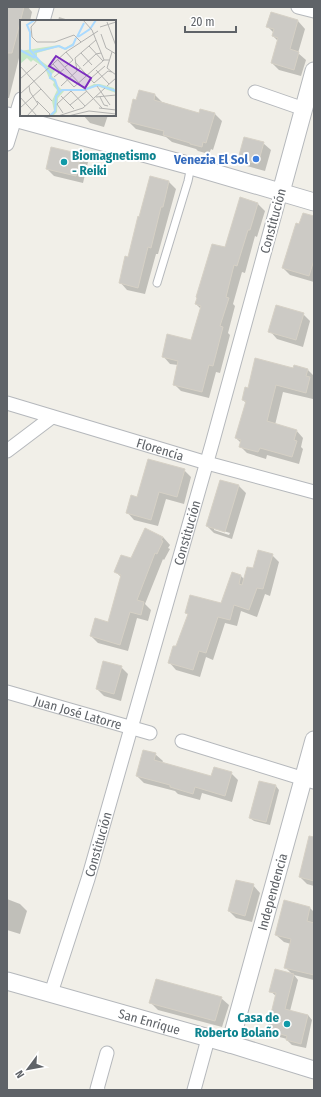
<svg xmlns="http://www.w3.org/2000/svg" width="321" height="1097" viewBox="0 0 321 1097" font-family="'Fira Sans Condensed',sans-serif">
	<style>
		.shadow { fill: #0003; fill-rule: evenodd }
		.building { fill: #cccac5; stroke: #d6d1c6 }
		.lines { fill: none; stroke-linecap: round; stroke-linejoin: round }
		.service-casing { stroke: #b5b8bc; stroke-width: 9 }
		.minor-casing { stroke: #b5b8bc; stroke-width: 15 }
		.tertiary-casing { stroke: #b5b8bc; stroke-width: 19 }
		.service { stroke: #fff; stroke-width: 7 }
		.minor { stroke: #fff; stroke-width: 13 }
		.tertiary { stroke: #fff; stroke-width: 17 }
		.shop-dot { fill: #3f7fe0; stroke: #fff; stroke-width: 1.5 }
		.culture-dot { fill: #0f9aa8; stroke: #fff; stroke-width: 1.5 }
		.labels { text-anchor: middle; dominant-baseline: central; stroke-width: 4; stroke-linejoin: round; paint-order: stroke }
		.culture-label { font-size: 13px; font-weight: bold; fill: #0d838f; stroke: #fff; text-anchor: start }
		.shop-label { font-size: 13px; font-weight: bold; fill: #366cbe; stroke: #fff; text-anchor: end }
		.street-label { font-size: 13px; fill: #5f6368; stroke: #fff }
		.inset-river { fill: none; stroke: #aadaff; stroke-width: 2 }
		.inset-road { fill: none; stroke: #b3b3b1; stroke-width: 1 }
		.view { fill: #7b2cbf; fill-opacity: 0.15; stroke: #7b2cbf; stroke-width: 2 }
		.inset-edge { fill: none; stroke: #5f6368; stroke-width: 2 }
	</style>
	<rect width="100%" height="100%" fill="#f1efe8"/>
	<g class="shadow">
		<polygon points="7,7 28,7 32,12 30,21 21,21 21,50 9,98 7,98"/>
		<polygon points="271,13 298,21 305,29 298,53 306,60 301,76 279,70 272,63 278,41 273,36 274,33 268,27"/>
		<polygon points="59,17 72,21 58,21"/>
		<polygon points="155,95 162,102 199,114 201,110 215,114 222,121 213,150 211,149 209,154 198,151 196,149 172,142 166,137 136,129 129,122"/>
		<polygon points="83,115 108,115 104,127 90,123"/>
		<polygon points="263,143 271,150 265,171 247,166 239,159"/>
		<polygon points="80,155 88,162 83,183 54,176 47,169"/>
		<polygon points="169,182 176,189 158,254 156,254 145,294 127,290 120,282 128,258 140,218"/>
		<polygon points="240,199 258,204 265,211 257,237 255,236 245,273 242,272 233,304 235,306 228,333 230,335 220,373 216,372 209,398 181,391 174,384 178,365 170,364 163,356 192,341 201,309 196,304 225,249"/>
		<polygon points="314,218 314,282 290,275 283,268 300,225"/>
		<polygon points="303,314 310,321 303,347 277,339 270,331"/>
		<polygon points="294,369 308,370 314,376 313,399 283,392 275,425 296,430 303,438 301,447 303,449 299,464 267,455 266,459 247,453 240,446 241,443 236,438 246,403 243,400 249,389"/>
		<polygon points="184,470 191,477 184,504 166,499 158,526 134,520 127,512"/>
		<path d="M239,486L246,493L232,539L214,533L207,526ZM214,528L230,533L229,535L214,530Z"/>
		<polygon points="163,537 170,545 168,548 170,549 164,560 163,559 145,604 151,610 148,621 137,618 128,651 98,643 91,636 109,623 121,577 116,572"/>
		<polygon points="272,555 279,562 270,596 265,594 257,617 241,611 237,626 225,623 213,660 206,657 200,677 176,670 169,662 177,648 189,615 186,613 222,604 232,573 241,576 245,580 254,570"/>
		<polygon points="121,667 128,674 121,701 104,696 97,689"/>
		<polygon points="155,754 163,761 162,763 212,777 231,773 238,780 232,802 202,793 200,800 178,794 175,791 144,783 137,776"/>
		<polygon points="276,786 279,790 270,825 254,821 250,818"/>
		<polygon points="314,856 314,886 307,884 300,877"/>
		<polygon points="253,885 260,893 252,922 236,918 229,911"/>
		<polygon points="7,899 20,904 27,911 20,934 7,930"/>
		<polygon points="310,908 314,912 314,980 294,975 298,980 290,1011 308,1015 312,1020 306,1048 292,1045 287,1040 287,1039 272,1035 268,1030 276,996 270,991 292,974 285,967 291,944 284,942 276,935"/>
		<polygon points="221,998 229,1005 222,1027 158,1010 151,1003"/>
	</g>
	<g class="building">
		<polygon points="7,7 24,7 12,53 7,53"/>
		<polygon points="271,12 298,20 290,49 299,52 294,70 271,63 278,38 272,36 274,29 266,27"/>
		<polygon points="139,90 155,94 154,100 199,113 200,109 215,113 206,143 203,142 202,147 190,144 190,143 163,135 164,131 128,122 133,99 136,100"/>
		<polygon points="244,137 264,142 258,164 238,159"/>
		<polygon points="51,147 81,154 76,176 46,169"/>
		<polygon points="150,176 169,181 163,207 161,207 151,248 148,247 138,288 119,283 125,256 128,257 138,216 139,217"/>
		<polygon points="240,197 258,203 250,230 248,230 237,266 234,265 226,297 229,298 220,326 223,327 213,366 209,365 202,392 173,385 178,361 162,357 167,334 191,340 201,306 195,304 197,298 196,297 212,244 225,247"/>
		<polygon points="303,213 314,216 314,260 309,276 282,268 296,223 299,224"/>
		<polygon points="276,305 304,313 296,340 268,332"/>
		<polygon points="255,358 293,368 294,365 308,369 306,376 310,377 306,393 276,385 267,421 297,430 294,440 297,441 292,457 260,448 258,452 239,447 241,440 235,438 246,401 242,400 245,387 248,388"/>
		<polygon points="148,459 185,469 177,497 159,492 151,520 126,513 131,495 137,497"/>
		<polygon points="220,480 239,485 225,532 206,526"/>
		<polygon points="145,528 163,537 161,540 163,541 157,554 155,553 137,600 144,602 141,615 130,612 120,645 90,636 95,618 108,622 121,575 114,572 121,555 131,558"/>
		<polygon points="258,550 273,554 263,589 257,588 249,610 234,605 230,620 218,617 206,653 199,651 193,670 168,663 173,646 176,646 188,614 185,613 190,595 221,603 232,572 241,575 239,584 242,585 247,567 253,568"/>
		<polygon points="103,661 122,666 114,694 96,689"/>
		<polygon points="143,750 156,753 154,760 211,776 214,767 232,772 225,796 195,787 193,794 170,787 170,785 136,776"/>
		<polygon points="259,781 276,785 266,822 249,818"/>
		<polygon points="309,836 314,837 314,881 299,877"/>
		<polygon points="236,880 254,884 245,916 228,911"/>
		<polygon points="284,900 310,907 307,921 314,923 314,975 284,968 291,939 275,935"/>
		<polygon points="275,969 294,974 285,1009 308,1015 301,1044 286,1040 287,1036 267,1030 276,993 269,992"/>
		<polygon points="156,979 222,997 215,1021 149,1003"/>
	</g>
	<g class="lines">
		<g class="service-casing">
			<polyline id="service" points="157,283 188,181 191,166"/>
		</g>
		<g class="minor-casing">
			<g id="minor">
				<polyline points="298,7 314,11"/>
				<polyline points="43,21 47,7"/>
				<polyline points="255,92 304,109"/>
				<polyline points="7,144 21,99"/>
				<path id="s1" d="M7,403L207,463L314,492"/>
				<polyline points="7,451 52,417"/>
				<path id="s2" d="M7,692L150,733"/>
				<polyline points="182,741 314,782"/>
				<path id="s3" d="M51,993L88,879L212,444L281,192"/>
				<polyline points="98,1090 97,1089 107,1053"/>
				<polyline points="194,1090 208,1039"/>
			</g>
		</g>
		<g class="tertiary-casing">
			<g id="tertiary">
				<polyline points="7,116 191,166 314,202"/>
				<polyline points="281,192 314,71"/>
				<path id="s4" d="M7,981L230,1044L314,1070"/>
				<path id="s5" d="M230,1044L314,740"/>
			</g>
		</g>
		<use href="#service" class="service"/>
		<use href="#minor" class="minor"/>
		<use href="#tertiary" class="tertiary"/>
	</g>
	<circle class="shop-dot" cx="256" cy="159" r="4"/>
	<g class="culture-dot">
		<circle cx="64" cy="162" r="4"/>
		<circle cx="287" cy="1024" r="4"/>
	</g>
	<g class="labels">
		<g class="culture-label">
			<text x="72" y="155">Biomagnetismo<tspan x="72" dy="15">- Reiki</tspan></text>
			<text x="279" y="1017" text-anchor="end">Casa de<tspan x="279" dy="15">Roberto Bolaño</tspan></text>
		</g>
		<g class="shop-label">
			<text x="248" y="159">Venezia El Sol</text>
		</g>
		<g class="street-label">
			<text transform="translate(273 221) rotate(-75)">Constitución</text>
			<text stroke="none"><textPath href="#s1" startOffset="160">Florencia</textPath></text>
			<text stroke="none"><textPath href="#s3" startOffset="480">Constitución</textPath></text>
			<text stroke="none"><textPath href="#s2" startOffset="74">Juan José Latorre</textPath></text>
			<text stroke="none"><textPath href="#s3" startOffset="156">Constitución</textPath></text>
			<text stroke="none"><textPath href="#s5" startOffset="158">Independencia</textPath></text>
			<text stroke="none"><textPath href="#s4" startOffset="148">San Enrique</textPath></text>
		</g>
	</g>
	<g transform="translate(20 20)">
		<rect width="96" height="96" fill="#f1efe8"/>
		<path d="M55,22L46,30L38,27L17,33V38L35,51L31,55L36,60V64L41,69H64L74,64H80L94,68L96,73L77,66L63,71L45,70L38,78L37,92L33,96H28L34,91L32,81L37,70L33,65L34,62L29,58L25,48L13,40L11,42L7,38L0,44V31L39,25L45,28Z" fill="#c5e8c5"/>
		<path class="inset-river" d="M15,0L7,5L10,12V30L31,54L30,58L35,60L39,72M57,17L64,3M58,17L70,9L76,0M0,30L15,38M14,32L39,26L45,29L53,25L56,18M30,96L35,91L36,76L42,70H64L78,65L96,71"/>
		<path class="inset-road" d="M17,0L11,7L12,17L17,22H35L54,15L61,22M63,0L72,10L84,40M87,2L96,26M80,7L96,2M81,14L86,28L96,34M69,26L83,41M92,32L87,48L96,55M61,33L72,45M38,40L82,88M55,42L74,63L88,51L92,52M33,44L54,67L84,40H89M0,46L32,81M63,46L76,34L81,33M45,47L53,40L46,32M76,50L89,64M57,51L55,38L76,20M34,57L44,49M0,59L17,44M70,59L85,46M41,66L60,48M77,66L90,85M87,66L96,58M0,74L46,32L78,11M41,76L54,89M0,77L17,96M76,77L96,75M80,77L84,85L88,86M17,81L30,94L28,96M50,85L67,71M0,88L21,69M79,88L96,90M43,93L37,84L51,71L65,86M7,96L18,84L10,72L9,66M38,96L63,88L85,68M48,96L69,91L96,94"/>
		<path class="view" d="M36,36L71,58L65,68L29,46Z"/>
		<rect width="96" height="96" class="inset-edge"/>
	</g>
	<rect width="321" height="1097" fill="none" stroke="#5f6368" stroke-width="16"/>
	<g transform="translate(28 1069) rotate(238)" stroke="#ffffff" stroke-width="3" paint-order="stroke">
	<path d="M0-3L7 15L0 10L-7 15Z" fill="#5f6368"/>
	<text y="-6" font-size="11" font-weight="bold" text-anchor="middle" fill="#5f6368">N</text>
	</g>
	<path d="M185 26v6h51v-6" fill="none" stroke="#5f6368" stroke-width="2"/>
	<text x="191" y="26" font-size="12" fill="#5f6368" stroke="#ffffff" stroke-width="3" paint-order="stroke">20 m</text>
</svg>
